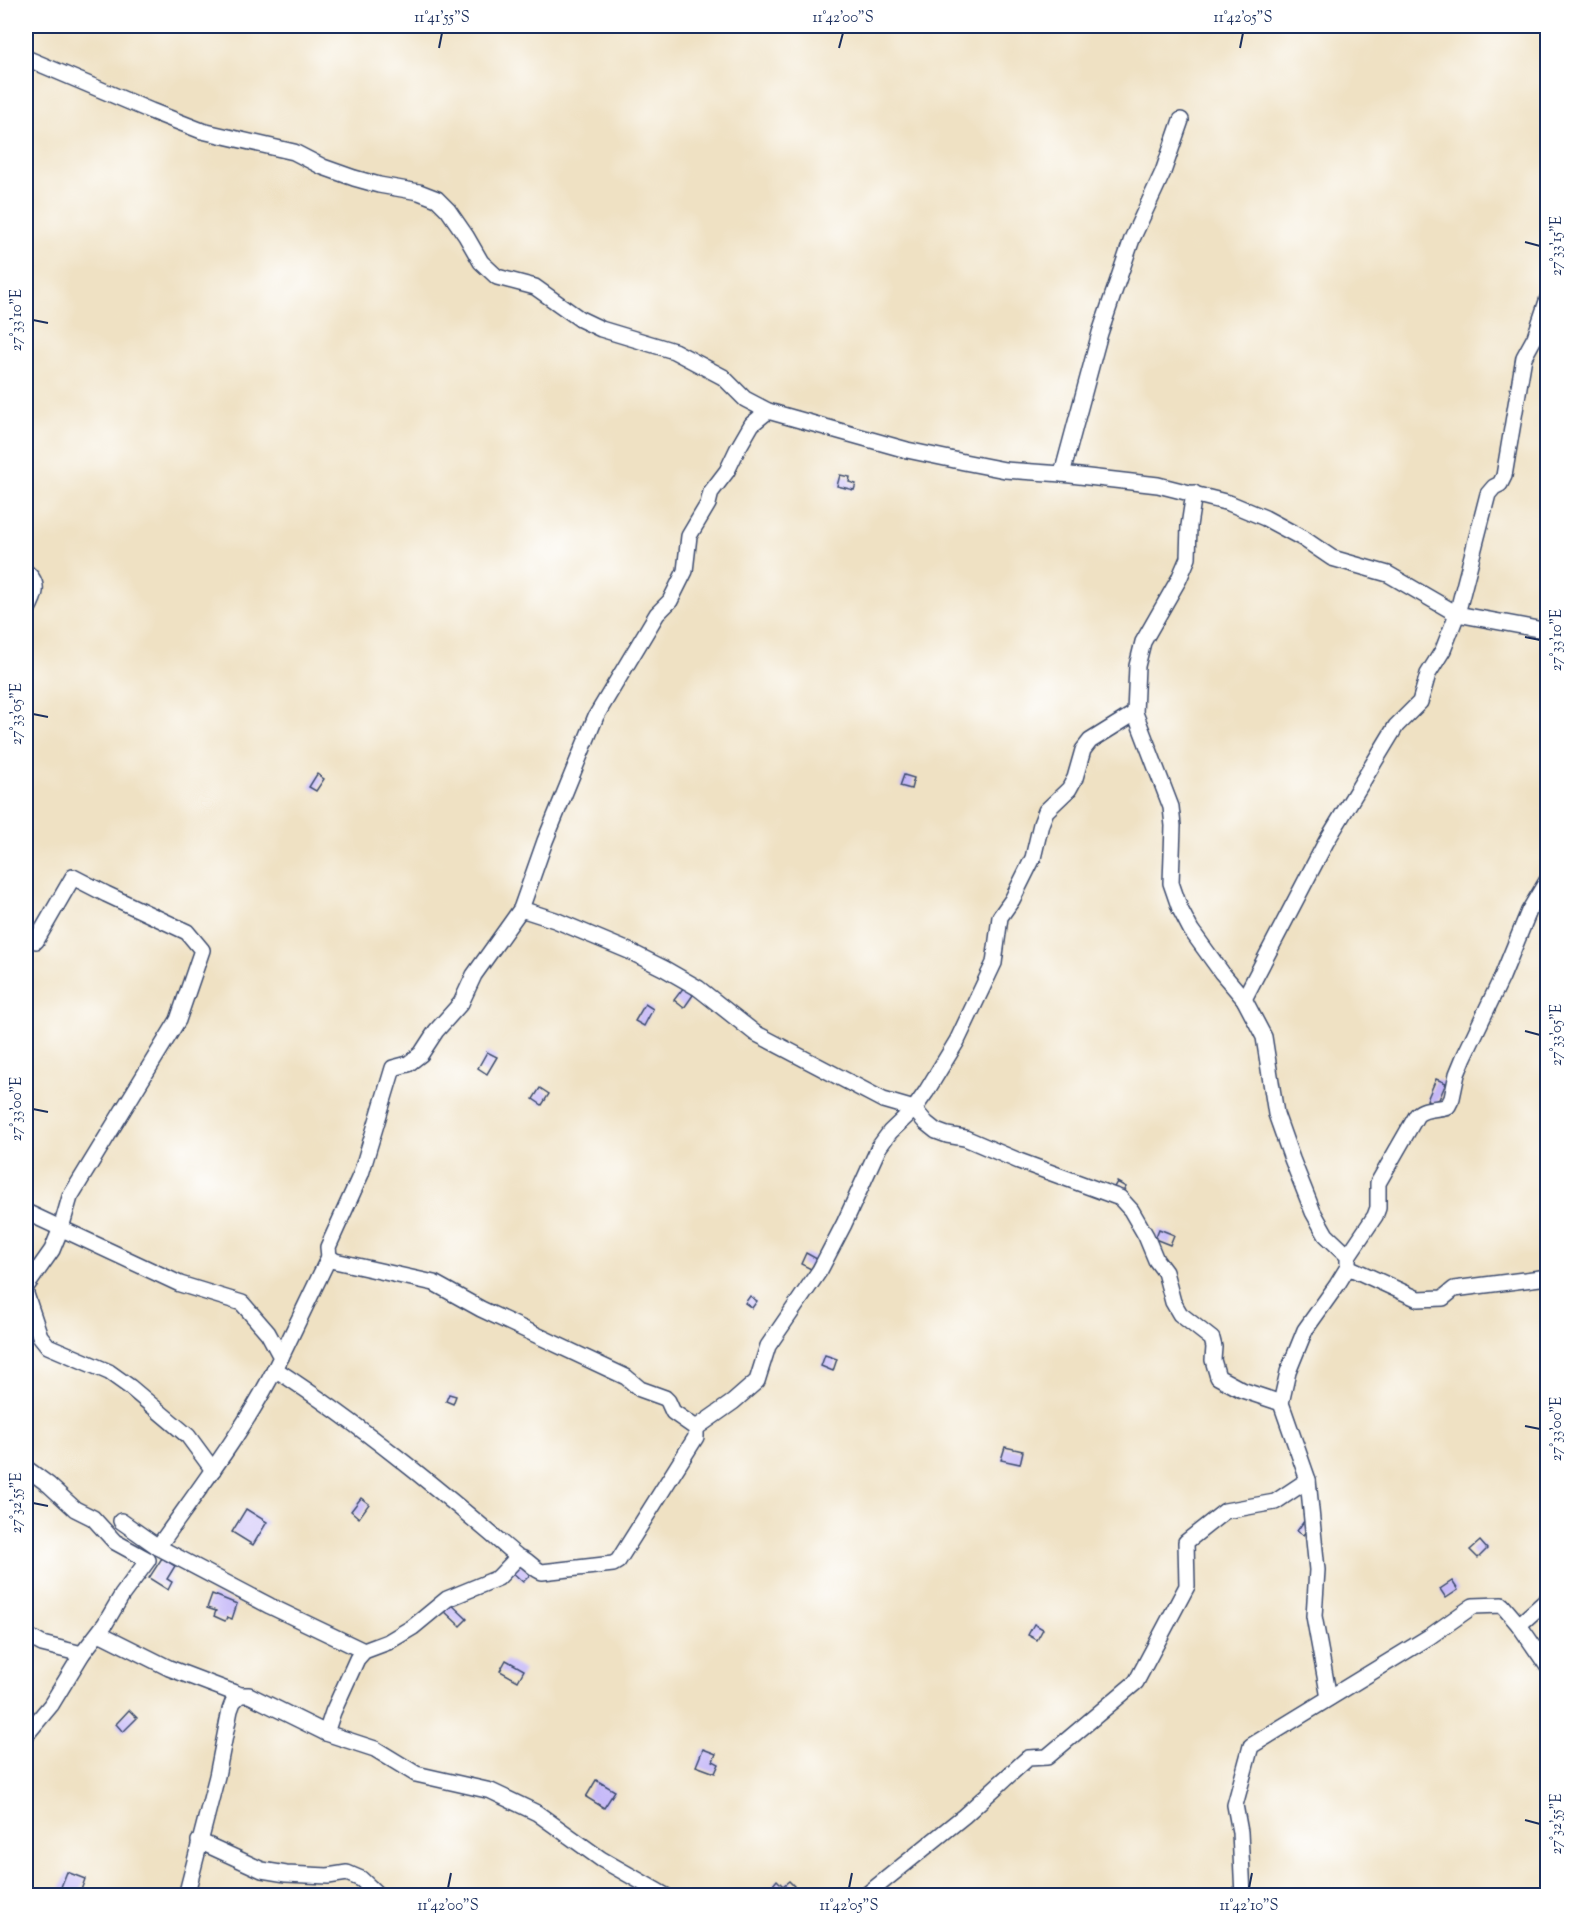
<svg xmlns="http://www.w3.org/2000/svg" width="1573" height="1921" viewBox="0 0 1573 1921" font-family="'Sorts Mill Goudy',serif">
	<style>
		.building { fill: #c5b8f8 }
		.lines { fill: none; stroke-linecap: round; stroke-linejoin: round }
		.minor-casing { stroke: #3b4a6d; stroke-width: 18 }
		.minor { stroke: #fff; stroke-width: 15 }
		.ticks { fill: none; stroke: #1b2f5e; stroke-width: 2 }
		.neatline { fill: none; stroke: #1b2f5e; stroke-width: 2 }
		.ticks-label { font-size: 15px; text-anchor: middle; fill: #1b2f5e }
	</style>
	<rect width="100%" height="100%" fill="#fff"/>
	<filter id="ink" filterUnits="userSpaceOnUse"><feTurbulence type="fractalNoise" baseFrequency=".0167" numOctaves="2"/><feDisplacementMap in="SourceGraphic" scale="12" xChannelSelector="R" yChannelSelector="G"/><feConvolveMatrix kernelMatrix="1 2 1 2 8 2 1 2 1" color-interpolation-filters="sRGB"/></filter>
	<filter id="wash" filterUnits="userSpaceOnUse"><feTurbulence type="fractalNoise" baseFrequency=".008" numOctaves="4" result="noise"/><feDisplacementMap in="SourceGraphic" scale="24" xChannelSelector="R" yChannelSelector="G"/><feGaussianBlur stdDeviation="1.35" result="paint"/><feColorMatrix in="noise" values="0 0 0 0 0 0 0 0 0 0 0 0 0 0 0 0 0 1.4 0 .05"/><feComposite in="paint" operator="in"/></filter>
	<g filter="url(#wash)">
		<rect width="100%" height="100%" fill="#efe1c3"/>
		<g id="blocks">
			<g class="building">
				<polygon points="840,475 850,477 849,482 856,484 854,490 837,486"/>
				<polygon points="317,774 324,779 316,791 309,787"/>
				<polygon points="904,775 914,778 911,789 900,786"/>
				<polygon points="684,987 693,995 684,1008 674,1000"/>
				<polygon points="645,1004 653,1009 644,1026 635,1021"/>
				<polygon points="487,1052 497,1057 487,1074 478,1068"/>
				<polygon points="1436,1079 1446,1083 1437,1104 1427,1100"/>
				<polygon points="540,1088 549,1094 542,1105 533,1099"/>
				<polygon points="1117,1182 1126,1187 1122,1193 1113,1189"/>
				<polygon points="1159,1229 1174,1235 1170,1245 1155,1239"/>
				<polygon points="806,1253 817,1259 811,1269 801,1264"/>
				<polygon points="750,1296 757,1301 752,1308 745,1303"/>
				<polygon points="825,1355 837,1359 833,1371 821,1366"/>
				<polygon points="449,1394 456,1396 453,1404 446,1401"/>
				<polygon points="1005,1447 1023,1451 1020,1464 1001,1460"/>
				<polygon points="361,1498 369,1504 359,1518 351,1511"/>
				<polygon points="246,1509 267,1522 253,1545 232,1532"/>
				<polygon points="1304,1521 1310,1526 1303,1535 1297,1531"/>
				<polygon points="1480,1541 1487,1549 1478,1558 1470,1550"/>
				<polygon points="162,1558 175,1566 167,1579 172,1582 168,1590 149,1578"/>
				<polygon points="519,1563 531,1574 523,1582 511,1571"/>
				<polygon points="1452,1581 1458,1590 1446,1598 1440,1589"/>
				<polygon points="212,1594 237,1604 232,1619 227,1617 225,1621 214,1616 216,1611 207,1608"/>
				<polygon points="449,1602 467,1619 460,1626 442,1609"/>
				<polygon points="1034,1624 1043,1629 1037,1640 1028,1635"/>
				<polygon points="506,1660 524,1670 518,1681 500,1671"/>
				<polygon points="129,1710 137,1718 123,1732 116,1724"/>
				<polygon points="703,1749 716,1754 713,1761 719,1764 715,1773 696,1766"/>
				<polygon points="596,1780 615,1791 604,1808 586,1797"/>
				<polygon points="67,1872 85,1879 79,1896 69,1896 59,1892"/>
				<polygon points="777,1880 783,1886 789,1881 794,1886 783,1896 773,1885"/>
			</g>
		</g>
	</g>
	<g filter="url(#ink)">
		<use href="#blocks" fill-opacity="0" stroke="#3b4a6d" stroke-width="1.5"/>
		<g class="lines">
			<g class="minor-casing">
				<g id="minor">
					<polyline points="26,58 151,111 202,131 294,152 323,167 354,178 379,185 419,192 437,199 448,210 466,236 481,262 497,277 535,287 580,319 601,329 674,351 723,377 745,399 768,411 907,450 964,462 1005,470 1062,474 1158,485 1229,503 1265,518 1304,539 1332,558 1388,574 1457,614 1548,631"/>
					<polyline points="1062,474 1100,333 1132,239 1163,172 1181,120"/>
					<polyline points="1194,493 1189,526 1188,558 1179,579 1143,642 1137,666 1135,713 1171,807 1173,826 1171,883 1180,909 1191,930 1222,973 1244,999 1264,1037 1276,1114 1292,1159 1313,1212 1326,1235 1348,1256 1348,1267 1337,1285 1305,1330 1288,1372 1281,1403 1308,1480 1317,1570 1314,1616 1329,1698"/>
					<path d="M26,572C42,585 34,598 26,613"/>
					<polyline points="521,909 555,920 629,951 665,969 698,988 755,1033 883,1100 914,1109 926,1123 936,1131 947,1135 965,1138 1019,1161 1120,1198 1131,1210 1146,1236 1156,1260 1165,1272 1173,1302 1180,1314 1212,1339 1214,1347 1213,1360 1218,1377 1242,1390 1281,1403"/>
					<polyline points="26,934 36,941 73,877 106,894 187,932 202,950 178,1020 70,1197 61,1228 52,1250 26,1287"/>
					<polyline points="1244,999 1326,842 1396,726 1420,702 1428,674 1443,650 1457,614 1488,494 1494,487 1500,484 1504,476 1524,357 1535,337 1548,298"/>
					<path d="M26,1212L180,1284L242,1303L268,1333L281,1357C249,1424 201,1486 158,1547L121,1521"/>
					<path d="M1348,1256L1375,1216L1378,1208V1183L1417,1115C1425,1107 1437,1110 1448,1106L1452,1098L1457,1074L1464,1057L1502,977L1529,911L1548,879"/>
					<polyline points="1348,1267 1418,1299 1443,1298 1454,1289 1548,1277"/>
					<polyline points="26,1294 40,1336 48,1346 109,1372 130,1387 188,1436 213,1470"/>
					<polyline points="281,1357 329,1257"/>
					<path d="M275,1369C361,1425 440,1490 518,1557"/>
					<polyline points="696,1428 733,1402 757,1381 768,1346 820,1270 844,1224 879,1147 890,1132 914,1109 926,1092 957,1041 994,963 1000,917 1012,900 1033,858 1041,824 1046,811 1069,789 1075,778 1083,750 1090,741 1135,713"/>
					<polyline points="26,1468 49,1485 75,1509 93,1518 115,1542 148,1560 122,1595 105,1624 82,1654 51,1705 26,1735"/>
					<polyline points="158,1547 270,1606 364,1651"/>
					<polyline points="1519,1625 1548,1599"/>
					<polyline points="99,1633 169,1668 240,1695"/>
					<polyline points="26,1635 42,1644 82,1654"/>
					<polyline points="326,1733 375,1749 416,1774 491,1791 537,1813 601,1859 666,1896"/>
					<polyline points="199,1841 262,1870 286,1874 328,1876 347,1873 361,1879 379,1896"/>
					<path d="M186,1896L217,1776L230,1710L233,1702L240,1695H249L326,1733L333,1712L357,1659L364,1651L388,1642L413,1627L447,1599L498,1578L518,1557C527,1558 533,1569 542,1572L613,1564L618,1561L696,1437V1428L673,1412L668,1401L665,1398L640,1389L626,1377L481,1309L434,1283L335,1261L329,1257L328,1247L361,1174L393,1068L408,1064L421,1054L436,1031L461,1003L474,975L521,909L545,841L596,716L657,614L670,601L685,571L689,536L708,504L711,492L727,471L737,450L752,424L768,411"/>
					<polyline points="865,1896 964,1816 1028,1758 1047,1757 1136,1682 1187,1586 1186,1542 1225,1511 1275,1502 1308,1480"/>
					<polyline points="1243,1896 1240,1832 1235,1805 1251,1746 1429,1637 1473,1606 1502,1605 1519,1625 1548,1667"/>
				</g>
			</g>
			<use href="#minor" class="minor"/>
		</g>
	</g>
	<path class="ticks" d="M439,48L442,33M839,48L843,33M1240,48L1243,33M1525,242L1540,246M33,320L48,323M1525,637L1540,640M33,714L48,717M1525,1031L1540,1035M33,1109L48,1112M1525,1426L1540,1429M33,1503L48,1506M1525,1820L1540,1824M448,1888L451,1873M849,1888L852,1873M1249,1888L1252,1873"/>
	<rect width="1573" height="1921" fill="none" stroke="#fff" stroke-width="66"/>
	<rect x="33" y="33" width="1507" height="1855" class="neatline"/>
	<g class="ticks-label">
		<text x="442" y="22">11°41'55"S</text>
		<text x="843" y="22">11°42'00"S</text>
		<text x="1243" y="22">11°42'05"S</text>
		<text transform="translate(1556 246) rotate(-90)" y="5">27°33'15"E</text>
		<text transform="translate(16 320) rotate(-90)" y="5">27°33'10"E</text>
		<text transform="translate(1556 640) rotate(-90)" y="5">27°33'10"E</text>
		<text transform="translate(16 714) rotate(-90)" y="5">27°33'05"E</text>
		<text transform="translate(1556 1035) rotate(-90)" y="5">27°33'05"E</text>
		<text transform="translate(16 1109) rotate(-90)" y="5">27°33'00"E</text>
		<text transform="translate(1556 1429) rotate(-90)" y="5">27°33'00"E</text>
		<text transform="translate(16 1503) rotate(-90)" y="5">27°32'55"E</text>
		<text transform="translate(1556 1824) rotate(-90)" y="5">27°32'55"E</text>
		<text x="448" y="1910">11°42'00"S</text>
		<text x="849" y="1910">11°42'05"S</text>
		<text x="1249" y="1910">11°42'10"S</text>
	</g>
</svg>
